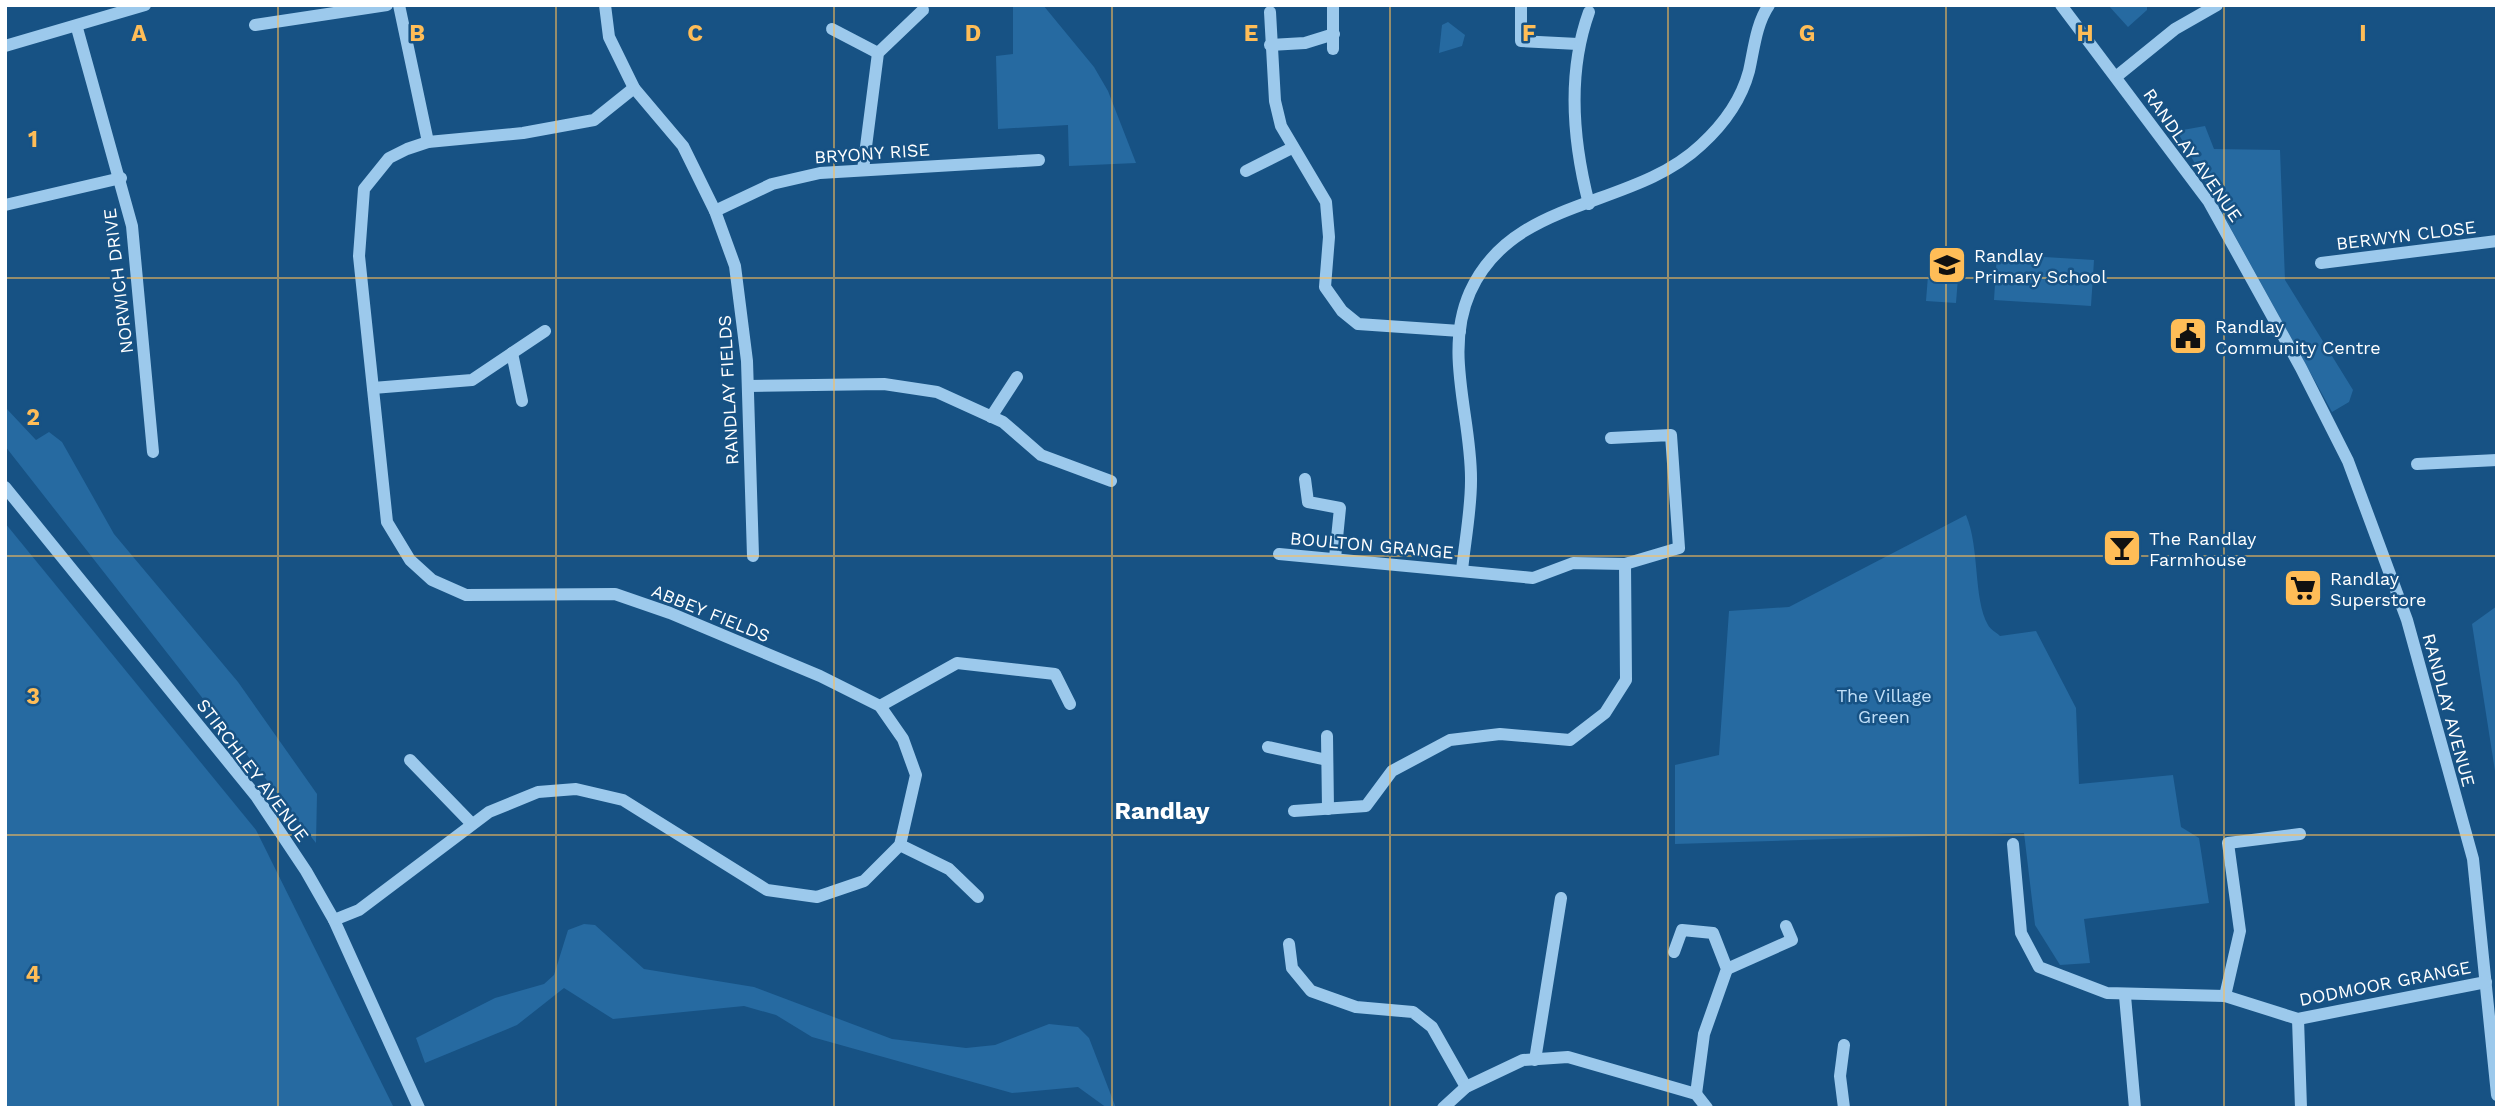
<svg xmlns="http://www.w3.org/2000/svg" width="2502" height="1113" viewBox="0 0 2502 1113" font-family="'Work Sans',sans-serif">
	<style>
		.green { fill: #266aa1 }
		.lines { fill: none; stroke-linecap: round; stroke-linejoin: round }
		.minor { stroke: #9cc9ec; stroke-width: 12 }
		.grid { fill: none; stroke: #ffbd57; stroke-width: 2; stroke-opacity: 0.55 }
		.labels { text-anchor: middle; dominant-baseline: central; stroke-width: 5; stroke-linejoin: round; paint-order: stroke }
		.street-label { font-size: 18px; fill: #fff; stroke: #175284 }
		.poi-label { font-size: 18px; fill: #fff; stroke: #175284; text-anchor: start }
		.park-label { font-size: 18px; fill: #c1e0f9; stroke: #175284 }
		.district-label { font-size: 24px; font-weight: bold; fill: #fff; stroke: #175284 }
		.grid-label { font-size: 23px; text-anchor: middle; font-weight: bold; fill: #ffbd57; stroke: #175284; stroke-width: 5; stroke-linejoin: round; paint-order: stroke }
	</style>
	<rect width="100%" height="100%" fill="#175284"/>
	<g class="green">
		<polygon points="1013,5 1043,5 1094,67 1108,91 1136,163 1069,166 1068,125 998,129 996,56 1013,54"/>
		<polygon points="2108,5 2147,5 2147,10 2128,27"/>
		<polygon points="1448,22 1465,35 1462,46 1439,53 1442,25"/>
		<polygon points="2205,126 2214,149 2280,150 2285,280 2353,390 2349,402 2332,412 2177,131"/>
		<polygon points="1930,250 1960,252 1956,303 1926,301"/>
		<polygon points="1997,254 2094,260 2091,306 1994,300"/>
		<polygon points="5,407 36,440 49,432 62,442 114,534 238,682 317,794 316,843 5,446"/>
		<path d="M1966,515C1980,548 1973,598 1988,625C1990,629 1997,633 2000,636L2036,631L2076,708L2079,784L2173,775L2181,827L2199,838L2209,903L2084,919L2090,963L2060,965L2035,925L2024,833L1675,844V765L1719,755L1729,611L1789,607Z"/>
		<polygon points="5,523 256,830 394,1108 5,1108"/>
		<polygon points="2497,606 2497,784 2472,624"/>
		<polygon points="584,924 595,925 644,969 754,987 892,1039 966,1048 995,1045 1049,1024 1078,1027 1089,1038 1116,1108 1107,1108 1078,1087 1012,1093 812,1037 776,1015 744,1006 613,1019 564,988 517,1025 425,1063 416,1038 495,998 544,984 554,975 568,930"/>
	</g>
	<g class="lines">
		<g class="minor">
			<polyline points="399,5 428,142"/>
			<polyline points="605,5 609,37 634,88 683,146 715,211 735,266 747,361 753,556"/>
			<polyline points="1521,5 1521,41 1578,44"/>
			<polyline points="2061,5 2209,202 2301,368 2348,461 2407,620 2473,859 2497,1095"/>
			<polyline points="1270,12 1275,101 1281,126 1326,202 1329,237 1325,287 1342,311 1358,324 1460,331"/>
			<polyline points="255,25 387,5"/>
			<polyline points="77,28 132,226 153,452"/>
			<polyline points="832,29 878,53"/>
			<polyline points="1270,45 1305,43 1334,34"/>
			<polyline points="5,46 145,5"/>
			<polyline points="1333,49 1333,5"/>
			<polyline points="2117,76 2175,29 2217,5"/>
			<polyline points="863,170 878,53 923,10"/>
			<polyline points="1246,171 1292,148"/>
			<path d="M1589,204C1573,142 1567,73 1589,12"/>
			<polyline points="5,205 121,178"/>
			<polyline points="715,211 772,184 820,173 1039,160"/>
			<polyline points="2321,263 2497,241"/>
			<polyline points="512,353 522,401"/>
			<polyline points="748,386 884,384 937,392 1003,422 1041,455 1111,481"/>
			<polyline points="373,388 472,380 545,331"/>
			<polyline points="991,417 1017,377"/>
			<polyline points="2417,464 2497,460"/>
			<polyline points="1305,479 1308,502 1340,508 1335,558"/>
			<polyline points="5,487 256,796 306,871 334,920 419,1108"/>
			<polyline points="1279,554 1533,578 1573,563 1625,564 1679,548 1671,435 1611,438"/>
			<path d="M1462,570C1465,541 1471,510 1471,481C1472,418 1443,353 1470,292C1513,196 1632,210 1701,145C1724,124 1741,101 1749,71C1754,49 1756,24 1769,5"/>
			<polyline points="880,706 957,663 1055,674 1070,704"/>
			<polyline points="1327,736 1328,809"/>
			<polyline points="1268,747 1327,760"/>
			<polyline points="410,760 472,824"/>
			<polyline points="1294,811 1366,806 1392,771 1450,740 1500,734 1570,740 1605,713 1626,680 1625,564"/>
			<polyline points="2013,844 2021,933 2039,967 2107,993 2225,996 2298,1019 2486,982"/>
			<polyline points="900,845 949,869 978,897"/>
			<polyline points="334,920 359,910 489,812 538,792 576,789 623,800 767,890 817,897 864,881 900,845 916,775 903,739 880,706 820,676 670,613 615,594 466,595 432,580 410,560 387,522 359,256 364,189 389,158 407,149 428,142 523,133 594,120 634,88"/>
			<polyline points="1289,944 1292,968 1311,991 1356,1007 1413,1012 1432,1027 1466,1087"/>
			<polyline points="1674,952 1682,930 1713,933 1727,969 1704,1034 1696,1094"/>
			<polyline points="1727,969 1792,940 1786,926"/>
			<polyline points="2125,996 2135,1108"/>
			<polyline points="2225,996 2240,931 2228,843 2300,834"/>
			<polyline points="2298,1019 2301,1108"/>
			<polyline points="1844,1045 1840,1076 1844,1108"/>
			<polyline points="1535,1060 1561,898"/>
			<polyline points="1443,1108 1466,1087 1523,1060 1568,1057 1696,1094 1707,1108"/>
		</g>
	</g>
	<path class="grid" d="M278,5V1108M556,5V1108M834,5V1108M1112,5V1108M1390,5V1108M1668,5V1108M1946,5V1108M2224,5V1108M5,278H2497M5,556H2497M5,835H2497"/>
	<defs>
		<g id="school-square" transform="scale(2.0125)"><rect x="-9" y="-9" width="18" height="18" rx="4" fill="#ffbd57" stroke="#175284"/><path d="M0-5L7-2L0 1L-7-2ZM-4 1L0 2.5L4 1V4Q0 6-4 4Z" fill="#111"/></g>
		<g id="civic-square" transform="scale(2.0125)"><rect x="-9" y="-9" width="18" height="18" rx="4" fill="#ffbd57" stroke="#175284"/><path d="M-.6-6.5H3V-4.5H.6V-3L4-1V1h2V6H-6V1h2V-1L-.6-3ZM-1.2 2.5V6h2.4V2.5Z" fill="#111"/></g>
		<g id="bar-square" transform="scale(2.0125)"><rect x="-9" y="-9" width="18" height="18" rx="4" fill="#ffbd57" stroke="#175284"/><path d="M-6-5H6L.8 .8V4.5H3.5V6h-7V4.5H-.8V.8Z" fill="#111"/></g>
		<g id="supermarket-square" transform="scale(2.0125)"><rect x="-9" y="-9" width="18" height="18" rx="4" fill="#ffbd57" stroke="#175284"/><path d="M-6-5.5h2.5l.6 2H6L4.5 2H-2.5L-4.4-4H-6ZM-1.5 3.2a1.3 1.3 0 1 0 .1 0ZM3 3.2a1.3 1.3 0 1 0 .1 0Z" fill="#111"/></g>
	</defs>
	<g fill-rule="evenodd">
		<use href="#school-square" x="1947" y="265"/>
		<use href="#civic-square" x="2188" y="336"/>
		<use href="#bar-square" x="2122" y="548"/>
		<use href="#supermarket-square" x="2303" y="588"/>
	</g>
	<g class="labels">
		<g class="street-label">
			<text transform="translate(872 153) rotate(-4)">BRYONY RISE</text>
			<text transform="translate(2193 155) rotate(55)">RANDLAY AVENUE</text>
			<text transform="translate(2406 235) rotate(-7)">BERWYN CLOSE</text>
			<text transform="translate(118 281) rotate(-97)">NORWICH DRIVE</text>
			<text transform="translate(728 390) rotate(-93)">RANDLAY FIELDS</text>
			<text transform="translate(1372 545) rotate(5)">BOULTON GRANGE</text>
			<text transform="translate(711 613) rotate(22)">ABBEY FIELDS</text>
			<text transform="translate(2449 710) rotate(75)">RANDLAY AVENUE</text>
			<text transform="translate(253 770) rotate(53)">STIRCHLEY AVENUE</text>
			<text transform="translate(2385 983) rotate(-11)">DODMOOR GRANGE</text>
		</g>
		<g class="poi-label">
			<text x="1974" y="255">Randlay<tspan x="1974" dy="21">Primary School</tspan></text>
			<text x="2215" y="326">Randlay<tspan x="2215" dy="21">Community Centre</tspan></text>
			<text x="2149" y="538">The Randlay<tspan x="2149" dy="21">Farmhouse</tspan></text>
			<text x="2330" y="578">Randlay<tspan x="2330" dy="21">Superstore</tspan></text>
		</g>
		<g class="park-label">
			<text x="1884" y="695">The Village<tspan x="1884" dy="21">Green</tspan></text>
		</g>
		<g class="district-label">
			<text x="1162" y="811">Randlay</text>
		</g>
	</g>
	<g class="grid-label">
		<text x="139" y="41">A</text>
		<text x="417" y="41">B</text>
		<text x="695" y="41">C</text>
		<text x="973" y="41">D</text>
		<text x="1251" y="41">E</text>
		<text x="1529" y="41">F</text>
		<text x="1807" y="41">G</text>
		<text x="2085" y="41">H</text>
		<text x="2363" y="41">I</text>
		<text x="33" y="147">1</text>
		<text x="33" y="425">2</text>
		<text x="33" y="704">3</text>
		<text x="33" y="982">4</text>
	</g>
	<rect width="2502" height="1113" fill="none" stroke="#ffffff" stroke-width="14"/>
</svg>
